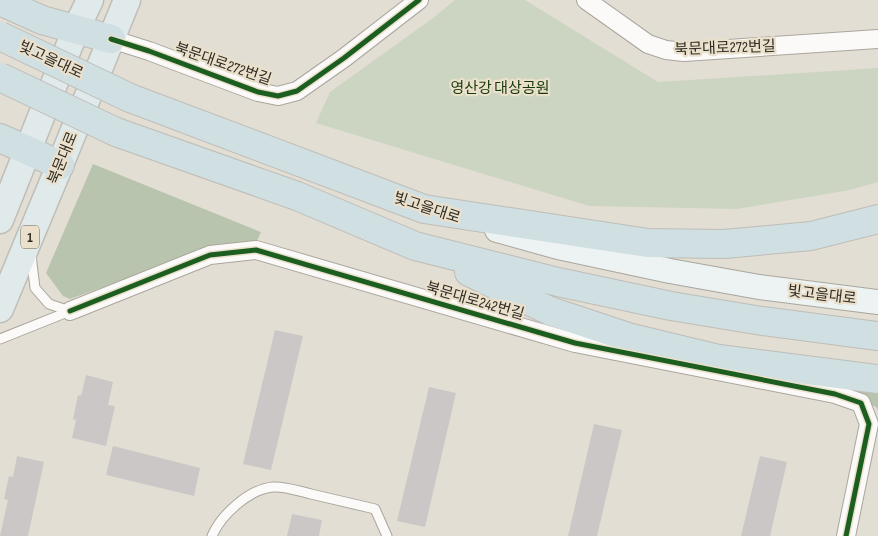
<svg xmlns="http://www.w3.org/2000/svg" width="878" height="536" viewBox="0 0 878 536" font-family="'Sofia Sans Condensed','Noto Sans KR',sans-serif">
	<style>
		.green { fill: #ccd5c2 }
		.forest { fill: #b8c4ad }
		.building { fill: #cbc7c6 }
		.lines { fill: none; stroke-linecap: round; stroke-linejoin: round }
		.lane-casing { stroke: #aaa69e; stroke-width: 11 }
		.street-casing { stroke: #aaa69e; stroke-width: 20 }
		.secondary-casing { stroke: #aaa69e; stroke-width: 26 }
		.primary-casing { stroke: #bfbdb7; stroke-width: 29 }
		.highway-casing { stroke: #bfbdb7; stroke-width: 30 }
		.lane { stroke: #fbfaf8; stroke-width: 9 }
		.street { stroke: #fbfaf8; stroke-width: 18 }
		.secondary { stroke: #edf2f2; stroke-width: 24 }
		.primary { stroke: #e0eaeb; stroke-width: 26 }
		.highway { stroke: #cfdfe2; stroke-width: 28 }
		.highway-bridge-casing { stroke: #bfbdb7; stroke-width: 30; stroke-linecap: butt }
		.highway-bridge { stroke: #cfdfe2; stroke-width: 28 }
		.cycleway-casing { stroke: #eae0cc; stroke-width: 8 }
		.cycleway { stroke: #1b5e20; stroke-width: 5 }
		.labels { text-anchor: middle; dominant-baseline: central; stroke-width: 4.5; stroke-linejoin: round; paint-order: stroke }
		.shield { fill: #eae0cc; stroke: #676256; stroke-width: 1 }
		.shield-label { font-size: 14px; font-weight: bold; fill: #2f2c24 }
		.street-label { font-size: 15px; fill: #2f2c24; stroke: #eae0cc }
		.park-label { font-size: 15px; fill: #163b0a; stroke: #eae0cc }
	</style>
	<rect width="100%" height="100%" fill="#e3ded3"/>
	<polygon class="green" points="455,0 525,0 658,82 878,68 878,182 850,190 737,209 589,206 316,123 330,92 433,18"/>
	<g class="forest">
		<polygon points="93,164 261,232 256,243 213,247 70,299 63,296 46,273"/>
		<polygon points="861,387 878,390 878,410 876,407 861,399"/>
	</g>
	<g class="building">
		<polygon points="275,330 303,336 271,470 243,464"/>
		<polygon points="86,375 113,382 108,405 115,406 106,446 72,438 76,420 73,419 78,395 81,396"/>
		<polygon points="429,387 456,393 425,527 397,521"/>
		<polygon points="594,424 622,430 597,536 568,536"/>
		<polygon points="113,446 200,468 194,496 106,475"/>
		<polygon points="17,456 44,462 28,536 0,536 8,500 4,499 9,476 13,477"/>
		<polygon points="760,456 787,462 770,536 741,536"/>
		<polygon points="292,514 322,520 319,536 287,536"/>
	</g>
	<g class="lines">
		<g class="lane-casing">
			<g id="lane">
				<polyline points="31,255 35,288 49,304 70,311"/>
				<polyline points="0,339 70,311"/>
				<path d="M212,536C221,515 249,489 273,487C285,486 298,491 311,494C332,499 353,504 375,509L387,536"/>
			</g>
		</g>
		<g class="street-casing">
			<g id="street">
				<polyline points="586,0 648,44 666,50 684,52 878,39"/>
				<polyline points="111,39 149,51 258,92 278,96 297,91 344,58 419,0"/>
				<polyline points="70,311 210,255 256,250 575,343 835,394 861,403 869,424 846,536"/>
			</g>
		</g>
		<g class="secondary-casing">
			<polyline id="secondary" points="497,230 558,247 670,271 759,287 878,302"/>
		</g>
		<g class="primary-casing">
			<g id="primary">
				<polyline points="0,220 76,29 90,0"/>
				<polyline points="0,309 60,165 127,0"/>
			</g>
		</g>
		<g class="highway-casing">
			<g id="highway">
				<polyline points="0,1 42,20 111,39"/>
				<polyline points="130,98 424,209 648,243 724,244 811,236 878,219"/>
				<polyline points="116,132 297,196 415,246 558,282 671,306 762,321 878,336"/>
				<polyline points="0,138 60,165"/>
				<polyline points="469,272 550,311 628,337 719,359 878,379"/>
			</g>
		</g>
		<use href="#lane" class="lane"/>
		<use href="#street" class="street"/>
		<use href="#secondary" class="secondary"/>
		<use href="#primary" class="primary"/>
		<use href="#highway" class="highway"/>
		<g class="highway-bridge-casing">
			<g id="highway-bridge">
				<polyline points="0,36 130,98"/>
				<polyline points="0,77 116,132"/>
			</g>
		</g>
		<use href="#highway-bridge" class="highway-bridge"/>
		<g class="cycleway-casing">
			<g id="cycleway">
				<polyline points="111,39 149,51 258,92 278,96 297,91 344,58 419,0"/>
				<polyline points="70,311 210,255 256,250 575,343 835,394 861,403 869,424 846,536"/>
			</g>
		</g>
		<use href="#cycleway" class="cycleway"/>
	</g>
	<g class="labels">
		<rect class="shield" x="21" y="225.5" width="18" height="23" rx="4"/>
		<g class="shield-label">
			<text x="30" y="237">1</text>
		</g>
		<g class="street-label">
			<text transform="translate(725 48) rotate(-2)">북문대로272번길</text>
			<text transform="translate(51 60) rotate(25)">빛고을대로</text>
			<text transform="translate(223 64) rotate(19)">북문대로272번길</text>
			<text transform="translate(63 158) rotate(-68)">북문대로</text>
			<text transform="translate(427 208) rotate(18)">빛고을대로</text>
			<text transform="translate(822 295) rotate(7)">빛고을대로</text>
			<text transform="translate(475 301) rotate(16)">북문대로242번길</text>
		</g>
		<g class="park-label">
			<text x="500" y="88">영산강 대상공원</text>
		</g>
	</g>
</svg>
